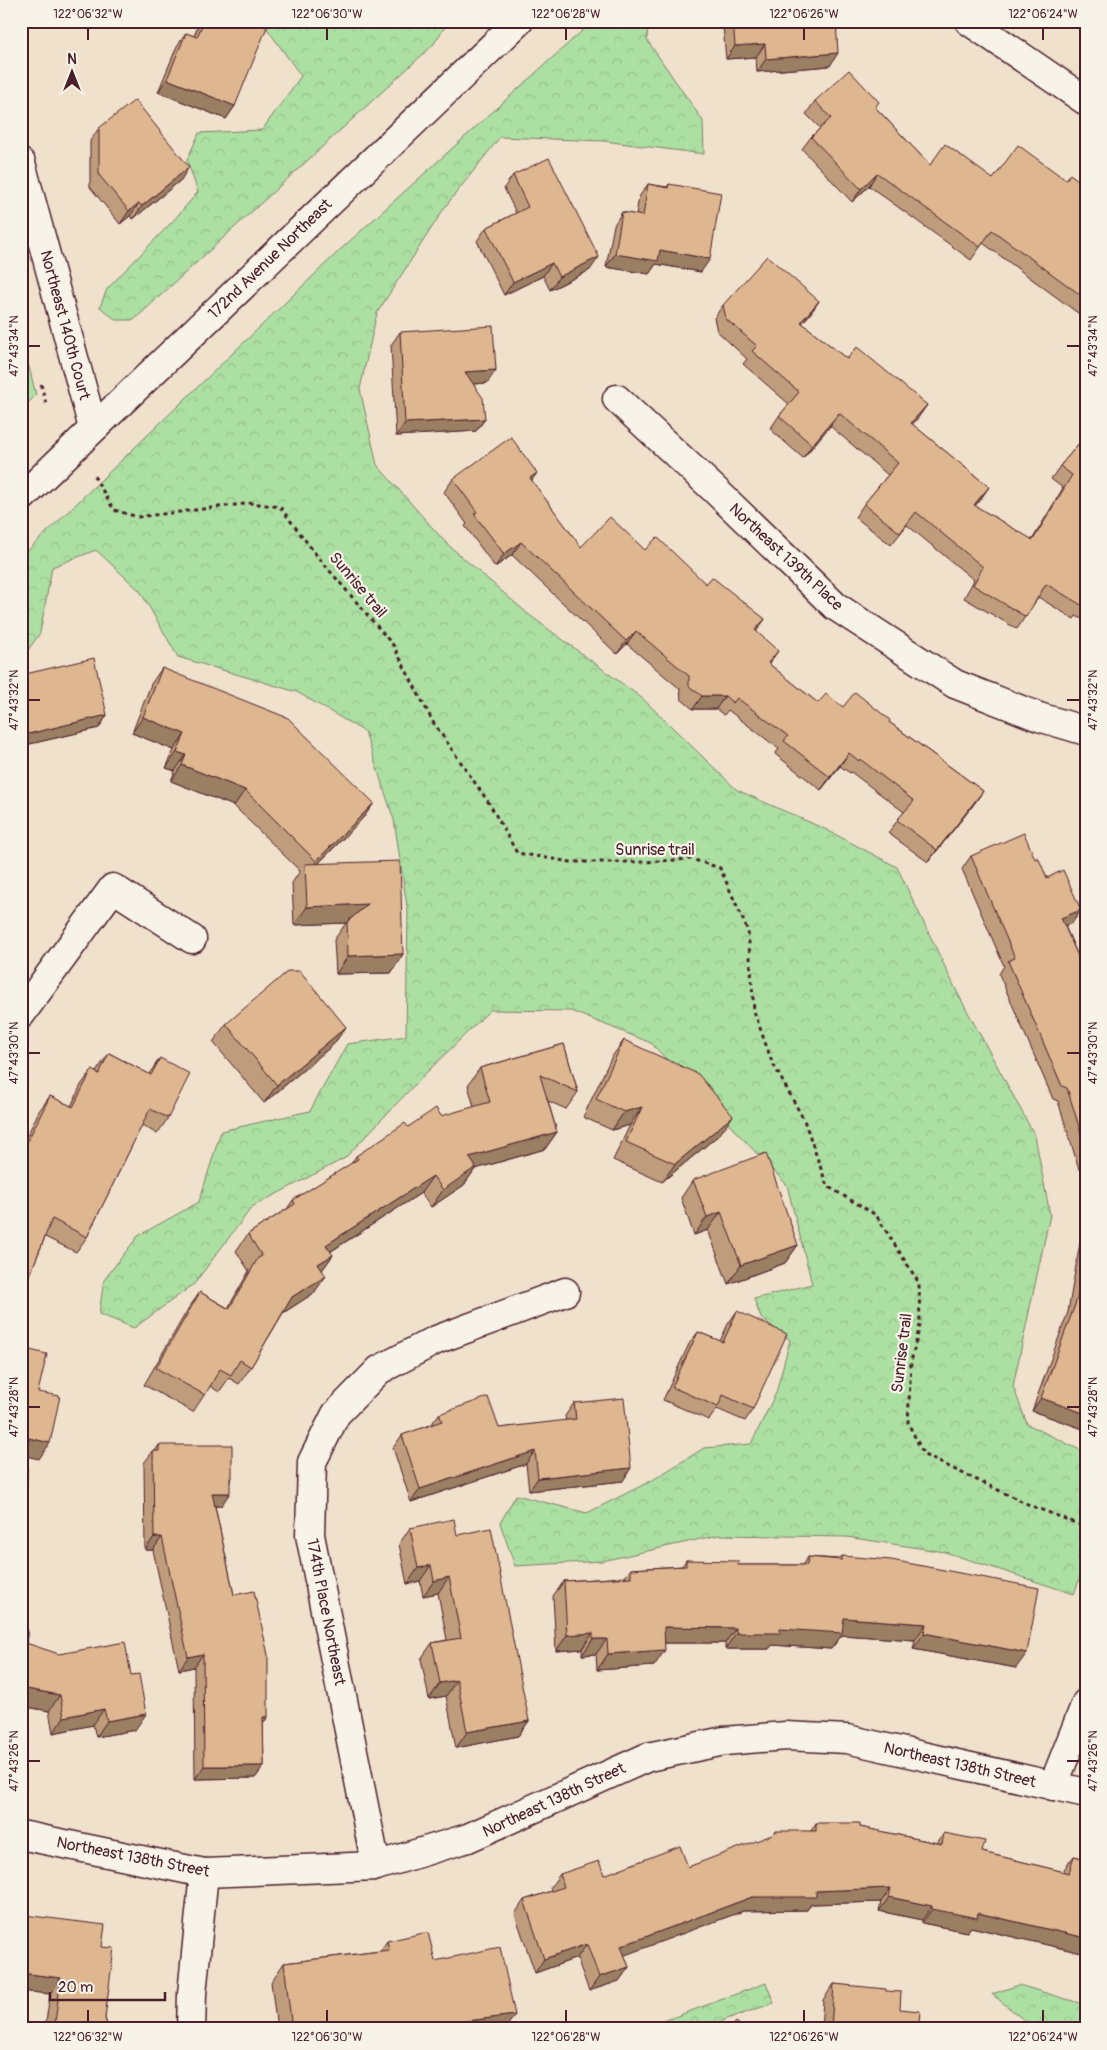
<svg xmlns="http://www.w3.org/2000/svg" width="1107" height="2050" viewBox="0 0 1107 2050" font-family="Pangolin,sans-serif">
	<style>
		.grass { fill: url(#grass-tufts); stroke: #7b8066 }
		.forest { fill: url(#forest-crowns); stroke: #7b8066 }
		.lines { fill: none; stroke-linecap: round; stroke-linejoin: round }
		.minor-casing { stroke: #4a1f2b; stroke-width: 31 }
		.path { stroke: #4a1f2b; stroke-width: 3; stroke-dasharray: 4 4; stroke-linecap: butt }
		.minor { stroke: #f7f3e8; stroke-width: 28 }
		.wall { fill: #bf9d7b; stroke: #4a1f2b }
		.shaded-wall { fill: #9b7f64; stroke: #4a1f2b }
		.building { fill: #deb68f; stroke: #4a1f2b }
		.ticks { fill: none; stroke: #4a1f2b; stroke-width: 2 }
		.labels { text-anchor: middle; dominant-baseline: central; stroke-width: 4.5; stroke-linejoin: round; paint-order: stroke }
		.street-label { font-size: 16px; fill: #4a1f2b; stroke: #f7f3e8 }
		.neatline { fill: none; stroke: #4a1f2b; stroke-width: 2 }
		.ticks-label { font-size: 12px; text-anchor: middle; fill: #4a1f2b }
	</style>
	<defs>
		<pattern id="grass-tufts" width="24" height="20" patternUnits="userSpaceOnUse" patternTransform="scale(1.25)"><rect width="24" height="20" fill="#ace0a2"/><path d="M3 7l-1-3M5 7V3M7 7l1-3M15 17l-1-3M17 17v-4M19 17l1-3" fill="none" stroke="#96c08c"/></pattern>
		<pattern id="forest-crowns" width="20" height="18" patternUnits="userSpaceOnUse" patternTransform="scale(1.25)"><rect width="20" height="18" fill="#ace0a2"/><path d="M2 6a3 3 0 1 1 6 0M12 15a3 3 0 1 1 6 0" fill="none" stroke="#96c08c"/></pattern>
	</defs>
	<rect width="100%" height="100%" fill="#f0e1cd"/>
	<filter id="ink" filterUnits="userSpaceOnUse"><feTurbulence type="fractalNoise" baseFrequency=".02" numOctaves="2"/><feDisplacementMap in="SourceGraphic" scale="10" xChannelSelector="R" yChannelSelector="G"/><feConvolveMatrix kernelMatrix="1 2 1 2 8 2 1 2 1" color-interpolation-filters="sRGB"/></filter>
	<g filter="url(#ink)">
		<polygon class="grass" points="21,335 36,395 21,410"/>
		<g class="forest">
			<polygon points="265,21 449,21 433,45 134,320 116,320 100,307 107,289 173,221 198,192 187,160 199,133 262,130 301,76 268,30"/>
			<polygon points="593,21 648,21 647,40 703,121 704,154 604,141 500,137 445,207 377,313 360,389 377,465 446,543 528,614 643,699 737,790 827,830 897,867 957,992 1035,1136 1050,1215 1013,1386 1027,1424 1086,1453 1086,1560 1074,1594 945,1552 847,1537 719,1535 602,1561 515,1566 500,1523 516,1495 587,1513 651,1481 704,1448 751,1444 776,1393 790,1340 761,1318 754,1299 812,1284 787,1185 651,1043 571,1011 490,1010 420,1079 345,1158 252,1207 194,1284 134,1328 99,1314 104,1280 138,1236 199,1202 221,1131 310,1111 347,1044 406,1036 408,913 394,820 365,732 297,692 178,657 140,591 96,550 52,567 40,633 21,660 21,557 341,249"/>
			<polygon points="766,1983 774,2003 724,2020 713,2029 642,2029"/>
			<polygon points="1019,1985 1086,2005 1086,2029 1035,2029 992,1994"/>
		</g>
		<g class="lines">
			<g class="minor-casing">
				<g id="minor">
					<polyline points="969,21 1086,101"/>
					<polyline points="21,163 93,428"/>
					<polyline points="617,399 715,490 835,606 955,684 1039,717 1086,731"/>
					<polyline points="21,498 519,21"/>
					<polyline points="21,1014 113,888 192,939"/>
					<polyline points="1053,1786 1086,1703"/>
					<polyline points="21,1835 204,1873 376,1866 468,1838 648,1757 724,1741 786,1736 847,1739 1086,1793"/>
					<polyline points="376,1866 310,1535 312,1462 336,1414 379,1370 436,1340 565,1292"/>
					<polyline points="191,2029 192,1994 204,1873"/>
				</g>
			</g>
			<g class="path">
				<polyline points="41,384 46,404"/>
				<polyline points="94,476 114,510 138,517 252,503 280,507 318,557 393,645 433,722 489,803 517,853 571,862 643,862 691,859 720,868 748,931 754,1011 772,1062 804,1120 827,1186 876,1215 919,1283 920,1325 911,1362 908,1423 924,1455 1032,1506 1086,1527"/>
			</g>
			<use href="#minor" class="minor"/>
		</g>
		<g class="wall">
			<polygon points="200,21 252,21 235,106 226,119 158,92 177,46 186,33 194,36"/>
			<polygon points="727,21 836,21 830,66 757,72 756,57 726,59 723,27"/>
			<polygon points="815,101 876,108 930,165 993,179 1066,180 1086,186 1086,319 983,243 971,260 869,186 852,202 802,149 811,137 820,128 806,114"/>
			<polygon points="99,128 181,180 133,219 130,216 120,224 90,187 90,141"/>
			<polygon points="513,175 590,270 550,290 543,276 504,295 477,241 486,228 516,213 504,188"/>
			<polygon points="648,184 667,187 669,184 701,272 656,264 649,274 606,267 614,225 622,212 636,215 639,197"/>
			<polygon points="819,301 810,314 802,323 847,359 927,405 912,424 989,487 975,506 1032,540 1063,488 1051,479 1060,466 1086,435 1086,621 1076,616 1074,619 1038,597 1017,629 964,598 974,580 907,525 891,545 855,517 864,504 888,475 830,426 803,458 770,429 779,416 789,404 743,364 747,359 717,331 714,318 723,305"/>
			<polygon points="400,332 496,370 487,383 473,384 485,419 476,431 396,436 391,345"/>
			<polygon points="453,479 531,480 581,547 645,550 706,584 765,619 756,631 769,664 818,703 843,707 889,722 983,791 974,804 928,862 888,833 904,812 851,772 850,773 840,766 821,790 775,754 779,749 728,710 724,715 716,709 693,709 681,699 680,689 627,644 617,654 512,555 495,567 465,526 467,524 444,492"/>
			<polygon points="162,668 374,803 363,818 318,864 403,954 391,973 336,974 334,940 346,923 294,925 292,883 300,871 234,806 171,781 175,771 166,768 174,750 132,733 151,684"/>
			<polygon points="21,675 107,715 99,728 21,746"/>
			<polygon points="971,856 1035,859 1047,878 1081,910 1072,923 1065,926 1086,974 1086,1167 1079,1169 1058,1101 1053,1099 999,974 1004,966 962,869"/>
			<polygon points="226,1024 346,1027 333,1045 264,1103 213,1042"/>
			<polygon points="624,1040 720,1134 662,1182 613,1160 630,1125 612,1130 583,1117 611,1058"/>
			<polygon points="564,1044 578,1092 566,1109 548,1101 557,1132 545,1149 475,1169 464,1185 431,1207 421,1193 330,1252 333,1255 322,1270 314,1293 283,1313 251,1367 239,1384 229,1378 219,1392 210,1386 193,1412 144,1385 188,1309 200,1292 228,1308 249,1271 236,1251 248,1234 287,1209 293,1200 351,1164 356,1156 408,1127 474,1107 468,1085 480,1068"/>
			<polygon points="109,1053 149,1074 160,1058 168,1118 157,1134 142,1125 87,1237 76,1252 45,1237 21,1297 21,1148 39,1111 50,1096 71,1106 81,1085 92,1070 96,1072"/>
			<polygon points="693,1180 798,1245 785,1263 728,1284 708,1230 694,1235 681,1198"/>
			<polygon points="1086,1208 1086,1430 1032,1411 1068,1312"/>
			<polygon points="737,1311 753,1409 745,1421 717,1409 709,1420 663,1400 689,1344 698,1332 720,1341 728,1324"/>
			<polygon points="574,1403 623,1481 529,1491 526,1464 411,1502 393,1448 402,1435 431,1425 439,1414 499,1428 566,1421 565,1416"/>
			<polygon points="159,1445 232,1478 230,1482 221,1506 215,1506 234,1595 268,1717 263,1723 264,1766 255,1778 195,1779 194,1667 179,1670 153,1550 145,1550 144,1463 153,1451 155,1451"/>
			<polygon points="410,1528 457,1535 529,1721 518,1736 456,1748 446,1696 429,1699 421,1659 432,1643 447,1640 438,1593 423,1596 420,1581 407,1584 399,1544"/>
			<polygon points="842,1556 1016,1668 913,1649 915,1640 842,1635 831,1649 772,1645 769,1649 725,1649 725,1643 665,1643 654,1666 597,1670 596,1654 582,1655 582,1649 556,1651 553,1596 564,1581 625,1577 631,1569 682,1566 686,1560 738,1565 802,1565 808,1557 839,1559"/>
			<polygon points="21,1606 26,1643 135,1730 96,1737 93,1725 53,1733 49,1711 21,1706"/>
			<polygon points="816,1823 860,1827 937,1843 944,1833 982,1852 1064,1872 1064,1869 1074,1856 1086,1859 1086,1954 971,1927 967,1932 922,1923 922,1920 879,1911 881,1902 811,1904 807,1910 743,1911 624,1955 629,1967 619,1981 589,1991 577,1958 535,1973 515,1914 524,1900 551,1891 550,1888 560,1874 604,1875 688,1867 811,1831"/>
			<polygon points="24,1915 102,1947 105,2018 108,2029 45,2029 50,1994 21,1991 21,1919"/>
			<polygon points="387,1941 505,2029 277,2029 271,1982 284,1963 380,1951"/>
			<polygon points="834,1984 886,1991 900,2009 919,2024 924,2028 927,2029 821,2029 823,2000"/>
		</g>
		<g class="shaded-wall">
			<polygon points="765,44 756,57 726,59 735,46"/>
			<polygon points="838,53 830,66 757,72 766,59"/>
			<polygon points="167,79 235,106 226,119 158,92"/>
			<polygon points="189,167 181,180 133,219 142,206"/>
			<polygon points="877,173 869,186 852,202 861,189"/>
			<polygon points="139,203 130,216 120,224 129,211"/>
			<polygon points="660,250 710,259 701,272 656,264 649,274 606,267 615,254"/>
			<polygon points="599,257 590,270 550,290 559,277"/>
			<polygon points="552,263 543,276 504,295 513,282"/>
			<polygon points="819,301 810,314 792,335 801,322"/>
			<polygon points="496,370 487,383 456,385 465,372"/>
			<polygon points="927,405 918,418 902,436 911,423"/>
			<polygon points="839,413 830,426 803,458 812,445"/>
			<polygon points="485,419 476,431 396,436 405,423"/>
			<polygon points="537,473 528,486 530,478"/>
			<polygon points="989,487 980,500 965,518 974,505"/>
			<polygon points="521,542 512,555 495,567 504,554"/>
			<polygon points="765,619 756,632 755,630"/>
			<polygon points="636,631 627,644 617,654 626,641"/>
			<polygon points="778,651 769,664 759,676 768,663"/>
			<polygon points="702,696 725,696 716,709 693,709"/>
			<polygon points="107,715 99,728 21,746 21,739 24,735"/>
			<polygon points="143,717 185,734 174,750 132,733"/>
			<polygon points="177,752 186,755 175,771 166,768"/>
			<polygon points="849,753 840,766 821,790 830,777"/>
			<polygon points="182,765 245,790 234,806 171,781"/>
			<polygon points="983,791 974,804 928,862 937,850"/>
			<polygon points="374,803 363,818 305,877 316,861"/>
			<polygon points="368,904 346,923 294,925 307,907"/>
			<polygon points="1081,910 1072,923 1052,931 1061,918"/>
			<polygon points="403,954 391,973 336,974 348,956"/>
			<polygon points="346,1027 333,1045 264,1103 277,1085"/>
			<polygon points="642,1107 630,1125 612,1130 624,1112"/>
			<polygon points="733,1116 720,1134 662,1182 675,1164"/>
			<polygon points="557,1132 545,1149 475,1169 464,1185 431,1207 443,1190 469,1157"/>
			<polygon points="1086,1160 1086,1167 1079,1169"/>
			<polygon points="433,1176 421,1193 314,1262 326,1245"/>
			<polygon points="721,1212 708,1230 694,1235 707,1217"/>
			<polygon points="798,1245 785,1263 728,1284 741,1265"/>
			<polygon points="333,1255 321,1272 318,1264"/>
			<polygon points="326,1276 314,1293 280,1315 292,1297"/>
			<polygon points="1041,1398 1086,1414 1086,1430 1032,1411"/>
			<polygon points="29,1438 50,1443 39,1459 21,1455"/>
			<polygon points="535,1451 526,1464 411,1502 420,1489"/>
			<polygon points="631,1468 623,1481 529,1491 538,1478"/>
			<polygon points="212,1493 230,1493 221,1506 203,1506"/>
			<polygon points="154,1537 162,1537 153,1550 145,1550"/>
			<polygon points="431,1565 420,1581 407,1584 418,1568"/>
			<polygon points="449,1577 438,1593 423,1596 434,1581"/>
			<polygon points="844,1618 926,1624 915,1640 842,1635 831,1649 772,1645 769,1649 725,1649 736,1633 780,1629"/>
			<polygon points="664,1627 736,1628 725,1643 653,1643"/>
			<polygon points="593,1633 582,1649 556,1651 567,1635"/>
			<polygon points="924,1633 1027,1653 1016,1668 913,1649"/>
			<polygon points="593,1639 607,1639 596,1654 582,1655"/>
			<polygon points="665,1650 654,1666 597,1670 608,1654"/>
			<polygon points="203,1654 194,1667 179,1670 188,1657"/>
			<polygon points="457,1680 446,1696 429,1699 440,1683"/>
			<polygon points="21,1688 60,1695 49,1711 21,1706"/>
			<polygon points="104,1709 93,1725 53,1733 64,1717"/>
			<polygon points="146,1714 135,1730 96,1737 107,1721"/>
			<polygon points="263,1717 268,1717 259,1729"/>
			<polygon points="529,1721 518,1736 456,1748 467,1732"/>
			<polygon points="204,1766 264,1766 255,1778 195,1779"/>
			<polygon points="891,1888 881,1902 811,1904 807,1910 743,1911 612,1960 621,1946 752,1897 816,1891"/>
			<polygon points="889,1897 932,1906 922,1920 879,1911"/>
			<polygon points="932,1909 978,1913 1086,1938 1086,1954 971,1927 967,1932 922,1923"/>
			<polygon points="587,1944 577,1958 535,1973 544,1959"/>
			<polygon points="629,1967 619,1981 589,1991 599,1977"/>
			<polygon points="21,1973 61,1978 50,1994 21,1991"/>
			<polygon points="515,2015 505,2029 402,2029"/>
		</g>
		<g class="building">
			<polygon points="204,21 252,21 267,27 235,106 167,79 186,33 197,37"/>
			<polygon points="733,21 836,21 838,53 766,59 765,44 735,46"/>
			<polygon points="849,70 879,102 875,107 930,165 945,144 993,179 1018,145 1066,180 1070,174 1086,186 1086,299 992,230 980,247 877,173 861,189 811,137 831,118 815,101"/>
			<polygon points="135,100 189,167 142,206 139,203 129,211 99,175 99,128"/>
			<polygon points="549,158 599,257 559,277 552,263 513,282 486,228 528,207 513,175"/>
			<polygon points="648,184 668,188 669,184 721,193 710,259 660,250 658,261 615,254 622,212 643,216"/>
			<polygon points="767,256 819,301 801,322 847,359 857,347 927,405 911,423 989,487 974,505 1033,540 1072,475 1060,466 1086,435 1086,603 1085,603 1083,606 1046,584 1026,617 973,585 983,567 916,512 900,533 864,504 898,463 839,413 812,445 779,416 799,392 752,351 757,346 726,319 723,305"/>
			<polygon points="493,326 496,370 465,372 483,398 485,419 405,423 400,332"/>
			<polygon points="511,437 537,473 530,478 581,547 610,517 645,550 657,537 706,584 712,577 765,619 755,630 778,651 768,663 818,703 826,694 843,707 855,692 890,720 889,722 983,791 937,850 897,820 914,801 860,759 859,761 849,753 830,777 784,741 788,736 737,698 733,703 725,696 702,696 689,686 689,676 636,631 626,641 521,542 504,554 474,514 477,512 453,479"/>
			<polygon points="94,658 107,715 24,735 21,725 21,675"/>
			<polygon points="162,668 288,718 374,803 316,861 245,790 182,765 186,755 177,752 185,734 143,717"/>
			<polygon points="1024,833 1035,859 1038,857 1047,878 1063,870 1081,910 1061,918 1086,974 1086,1149 1067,1088 1062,1086 1008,961 1015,958 971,856"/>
			<polygon points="400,861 403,954 348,956 347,922 368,904 307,907 305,864"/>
			<polygon points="288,971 300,971 346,1027 277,1085 226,1024"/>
			<polygon points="624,1040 698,1074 733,1116 675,1164 626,1142 642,1107 624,1112 596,1099"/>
			<polygon points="564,1044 578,1092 540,1075 557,1132 469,1157 476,1167 443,1190 433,1176 326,1245 333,1255 318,1264 326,1276 292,1297 251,1367 240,1360 231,1375 220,1369 205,1395 156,1368 200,1292 229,1309 258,1258 262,1256 248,1234 295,1204 293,1200 358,1159 356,1156 405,1123 408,1127 436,1108 441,1116 490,1102 480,1068"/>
			<polygon points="109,1053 151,1075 160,1058 190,1074 168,1118 150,1109 87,1237 52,1219 21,1297 21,1162 25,1153 22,1152 50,1096 73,1107 92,1070 99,1074"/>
			<polygon points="766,1153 798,1245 741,1265 721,1212 707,1217 693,1180"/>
			<polygon points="1086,1247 1086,1414 1041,1398 1077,1299"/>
			<polygon points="737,1311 787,1334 753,1409 723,1395 718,1407 672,1387 698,1332 723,1342"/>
			<polygon points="21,1348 47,1354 38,1392 60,1396 50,1443 29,1438 23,1551 21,1551"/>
			<polygon points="488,1397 499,1428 576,1419 574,1403 624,1398 631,1468 538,1478 535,1451 420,1489 402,1435 442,1421 439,1414"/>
			<polygon points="159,1445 232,1445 232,1478 230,1478 230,1493 212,1493 234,1595 254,1591 268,1655 268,1717 263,1717 264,1766 204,1766 203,1654 188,1657 162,1537 154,1537 153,1451 159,1451"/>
			<polygon points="454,1519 457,1535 491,1528 529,1721 467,1732 457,1680 440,1683 432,1643 461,1638 449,1577 434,1581 431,1565 418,1568 410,1528"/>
			<polygon points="842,1556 891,1560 1039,1588 1027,1653 924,1633 926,1624 844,1618 842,1633 780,1629 780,1633 736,1633 736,1628 664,1627 665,1650 608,1654 607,1639 593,1639 593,1633 567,1635 564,1581 631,1577 631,1569 686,1566 686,1560 738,1561 738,1565 807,1565 808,1557 842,1560"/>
			<polygon points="21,1606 28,1607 24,1630 28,1630 26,1643 59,1654 125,1642 131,1675 139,1674 146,1714 107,1721 104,1709 64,1717 60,1695 21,1688"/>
			<polygon points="816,1823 860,1823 860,1827 942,1844 944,1833 985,1841 982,1852 1069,1873 1074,1856 1086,1859 1086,1938 978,1913 977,1918 932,1909 932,1906 889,1897 891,1888 816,1891 816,1897 752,1897 621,1946 629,1967 599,1977 587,1944 544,1959 524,1900 564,1887 560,1874 599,1861 604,1875 680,1846 688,1867 772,1835 776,1831 816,1831"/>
			<polygon points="24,1915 105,1925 102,1947 114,1948 105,2018 108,2029 54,2029 61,1978 21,1973 21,1938"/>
			<polygon points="428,1932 435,1961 500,1947 515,2015 402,2029 292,2029 284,1963 389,1950 387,1941"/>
			<polygon points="834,1984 886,1989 886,1991 901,1992 900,2009 920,2011 919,2024 924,2024 924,2028 927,2029 831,2029"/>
			<polygon points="736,2022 745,2029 730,2029"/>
		</g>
	</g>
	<path class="ticks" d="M88,28V40M327,28V40M566,28V40M804,28V40M1043,28V40M28,346H40M1067,346H1080M28,700H40M1067,700H1080M28,1053H40M1067,1053H1080M28,1407H40M1067,1407H1080M28,1761H40M1067,1761H1080M88,2010V2022M327,2010V2022M566,2010V2022M804,2010V2022M1043,2010V2022"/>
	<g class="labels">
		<g class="street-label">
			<text transform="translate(270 259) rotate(-44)">172nd Avenue Northeast</text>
			<text transform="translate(65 325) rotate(75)">Northeast 140th Court</text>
			<text transform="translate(786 557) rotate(43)">Northeast 139th Place</text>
			<text transform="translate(358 585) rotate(50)">Sunrise trail</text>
			<text x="655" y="850">Sunrise trail</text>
			<text transform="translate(902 1353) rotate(-83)">Sunrise trail</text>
			<text transform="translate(326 1612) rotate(79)">174th Place Northeast</text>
			<text transform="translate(960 1765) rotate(13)">Northeast 138th Street</text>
			<text transform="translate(554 1800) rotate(-25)">Northeast 138th Street</text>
			<text transform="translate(133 1857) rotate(11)">Northeast 138th Street</text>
		</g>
	</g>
	<rect width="1107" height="2050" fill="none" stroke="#f7f3e8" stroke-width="55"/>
	<g transform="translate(72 72)" stroke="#f7f3e8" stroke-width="4" paint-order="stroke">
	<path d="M0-4L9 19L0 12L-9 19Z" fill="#4a1f2b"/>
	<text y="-8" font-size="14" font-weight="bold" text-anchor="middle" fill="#4a1f2b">N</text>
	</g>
	<path d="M50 1992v8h115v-8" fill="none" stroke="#4a1f2b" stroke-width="2.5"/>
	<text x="58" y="1992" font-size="15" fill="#4a1f2b" stroke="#f7f3e8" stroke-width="4" paint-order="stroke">20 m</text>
	<rect x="28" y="28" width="1052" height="1994" class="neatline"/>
	<g class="ticks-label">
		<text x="88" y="18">122°06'32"W</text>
		<text x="327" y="18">122°06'30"W</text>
		<text x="566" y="18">122°06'28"W</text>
		<text x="804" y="18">122°06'26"W</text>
		<text x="1043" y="18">122°06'24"W</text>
		<text transform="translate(14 346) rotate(-90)" y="4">47°43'34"N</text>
		<text transform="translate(1093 346) rotate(-90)" y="4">47°43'34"N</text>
		<text transform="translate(14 700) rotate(-90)" y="4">47°43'32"N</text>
		<text transform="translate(1093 700) rotate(-90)" y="4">47°43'32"N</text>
		<text transform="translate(14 1053) rotate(-90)" y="4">47°43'30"N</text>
		<text transform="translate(1093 1053) rotate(-90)" y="4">47°43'30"N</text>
		<text transform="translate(14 1407) rotate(-90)" y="4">47°43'28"N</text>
		<text transform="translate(1093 1407) rotate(-90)" y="4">47°43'28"N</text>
		<text transform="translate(14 1761) rotate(-90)" y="4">47°43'26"N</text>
		<text transform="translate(1093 1761) rotate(-90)" y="4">47°43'26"N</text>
		<text x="88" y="2041">122°06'32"W</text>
		<text x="327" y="2041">122°06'30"W</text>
		<text x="566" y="2041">122°06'28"W</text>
		<text x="804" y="2041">122°06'26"W</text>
		<text x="1043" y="2041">122°06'24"W</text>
	</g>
</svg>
